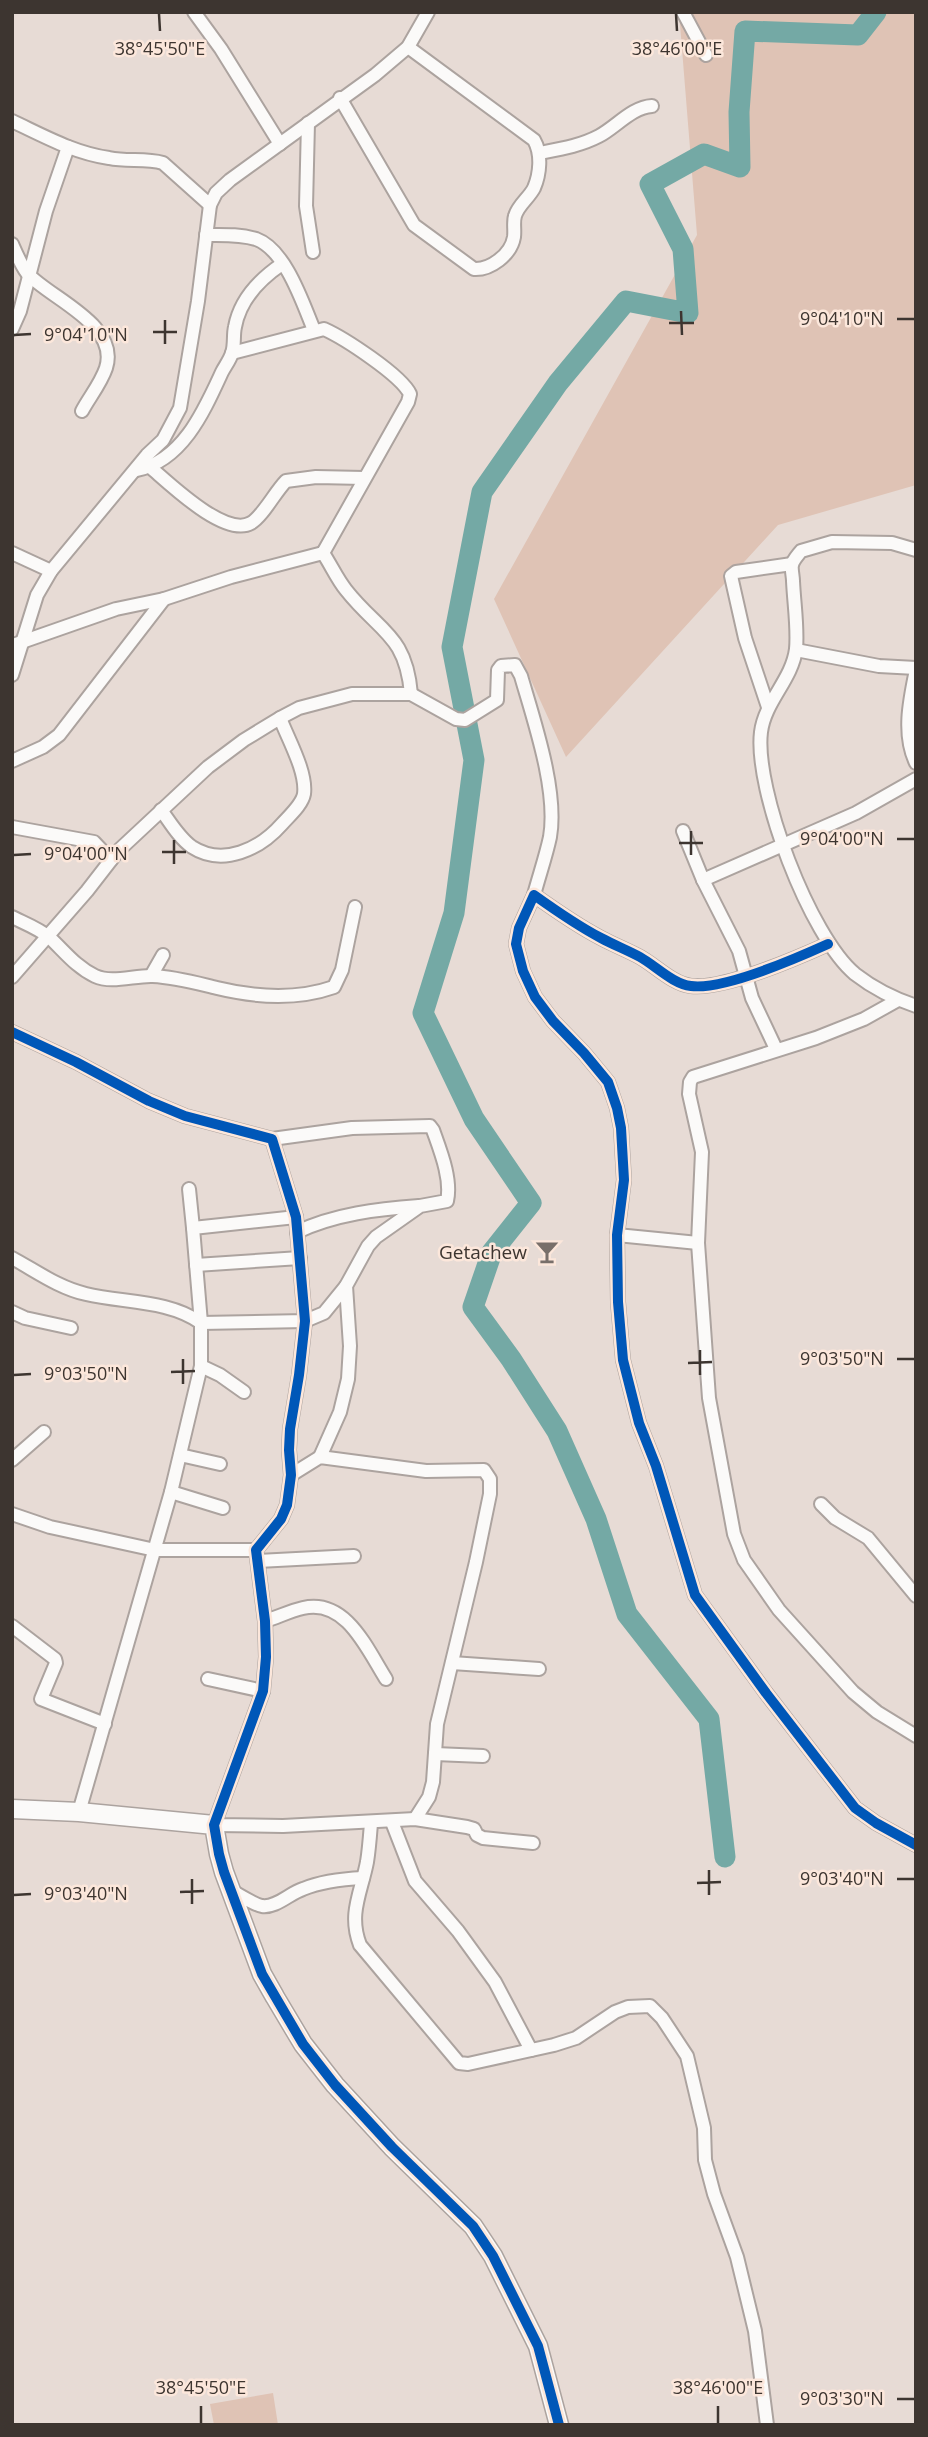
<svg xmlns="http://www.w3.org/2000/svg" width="928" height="2437" viewBox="0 0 928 2437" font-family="'Open Sans',sans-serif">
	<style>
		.green { fill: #dfc3b5 }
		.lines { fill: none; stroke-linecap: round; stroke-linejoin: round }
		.river { stroke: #74a9a5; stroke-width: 21 }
		.street-casing { stroke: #aca39f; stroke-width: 16 }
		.secondary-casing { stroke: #aca39f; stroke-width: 21 }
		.street { stroke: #fbfaf9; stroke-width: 12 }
		.secondary { stroke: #fbfaf9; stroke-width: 18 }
		.cycleway-casing { stroke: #fce7db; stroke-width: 15 }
		.cycleway { stroke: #0057b8; stroke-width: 10 }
		.ticks { fill: none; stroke: #3d3530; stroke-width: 2.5 }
		.labels { text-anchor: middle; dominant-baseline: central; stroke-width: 5; stroke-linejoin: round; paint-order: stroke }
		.poi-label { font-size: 19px; fill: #3d3530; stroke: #fce7db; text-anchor: end }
		.ticks-label { font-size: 18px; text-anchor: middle; fill: #3d3530; stroke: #fce7db; stroke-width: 5; stroke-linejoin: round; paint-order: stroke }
	</style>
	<rect width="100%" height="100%" fill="#e7dbd5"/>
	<g class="green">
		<polygon points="679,12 916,12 916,485 778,525 566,757 494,599 697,235"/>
		<polygon points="273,2393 278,2425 214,2425 210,2404"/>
	</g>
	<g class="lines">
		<polyline class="river" points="725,1857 709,1719 627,1614 596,1519 557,1431 511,1359 473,1307 492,1252 531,1203 474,1119 423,1013 454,913 474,760 452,647 482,492 558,383 626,301 688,313 683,249 650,184 704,154 740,167 739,112 745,31 858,35 876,12"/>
		<g class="street-casing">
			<g id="street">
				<polyline points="194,12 221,49 280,144"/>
				<polyline points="683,12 706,55"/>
				<path d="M340,98L414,225L474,269C490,270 511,255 514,237C515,230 513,222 515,216C518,205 529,198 534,188C540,174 542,154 534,140L408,47"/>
				<path d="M12,121C44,136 74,153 109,158C127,162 145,158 163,163L210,205"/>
				<polyline points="308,123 306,206 313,252"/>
				<path d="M539,153C560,149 580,146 599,136C616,127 632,107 652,106"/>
				<path d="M206,235C222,235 240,234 256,239C286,250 303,304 314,330"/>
				<path d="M12,244C16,253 21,265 27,273C49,298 120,324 106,368C101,383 89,398 82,411"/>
				<polyline points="12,329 20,311 46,211 68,147"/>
				<path d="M232,353L324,329C344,338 401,375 410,394L408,402L323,553"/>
				<path d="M150,467C169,483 225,538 251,523C263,516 275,492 286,481L316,477L364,478"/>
				<path d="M137,470C183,460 204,411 222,372C225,366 230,360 232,353C235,345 233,335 235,327C240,299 260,279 282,264"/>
				<path d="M916,550L892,543L832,542L801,551C798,555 793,560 792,565C791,569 793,576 793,581C794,603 798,628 796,649C792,680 765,701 761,732C754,789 810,937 855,974C873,988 895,999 916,1006"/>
				<polyline points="12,553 51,571"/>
				<path d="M16,644L116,609L164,599L231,577L323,553C331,565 337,579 346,590C379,632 406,634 411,694"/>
				<polyline points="796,650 879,666 916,668"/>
				<path d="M916,670C910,699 902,734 916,763"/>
				<polyline points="12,675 37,595 51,571 147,455 163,440 180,408 198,301 210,205 216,193 230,180 375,75 408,47 428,12"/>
				<polyline points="768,707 745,638 731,576 736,572 792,564"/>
				<polyline points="12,761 43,747 59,735 164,599"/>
				<path d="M161,810C170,822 179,838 192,847C223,867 260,849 282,824C289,816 302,805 304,794C307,772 288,739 280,718"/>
				<polyline points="12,827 94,842 111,860"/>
				<polyline points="683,831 703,880 739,951 752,998 776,1049"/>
				<polyline points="703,880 856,813 916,779"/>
				<path d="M12,917C24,923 40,929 50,938C64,951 76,967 95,976C112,984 135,975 153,976C175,977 196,983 217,988C254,997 297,1000 334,987L342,970L355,907"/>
				<path d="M828,944C797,958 723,990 691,986C673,984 656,966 640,957C627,950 614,945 601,938C578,926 555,910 534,895L519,928L516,944L523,971L535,997L553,1021L584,1053L608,1082L617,1108L621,1128L624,1180L617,1235L618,1302L623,1360L639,1423L656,1466L695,1595L766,1693L855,1808L876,1823L916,1845"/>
				<polyline points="151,976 163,955"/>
				<path d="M12,977L87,891L118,851L208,767L244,740L280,718L299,708L352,694H411L456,719L465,720L497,700L498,670L501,666L515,665L521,676C534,721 558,791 550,837C546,856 539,876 534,895"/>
				<polyline points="898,1000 864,1019 816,1038 693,1077 690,1082 689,1094 702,1152 698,1243 709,1398 734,1534 744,1560 779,1610 853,1692 877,1712 916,1736"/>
				<polyline points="12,1032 76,1062 149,1101 185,1116 272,1139 296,1217 305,1321 299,1375 290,1429 289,1450 291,1475 287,1505 281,1519 256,1550 265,1621 266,1657 263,1691 214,1825 283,1826 415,1819 467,1827 474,1829 477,1835 483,1838 533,1843"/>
				<path d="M272,1139L352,1128L430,1126L433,1130C440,1150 452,1179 447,1201L420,1206L376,1237L368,1246L346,1286L350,1346L348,1379L340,1412L320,1457"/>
				<polyline points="189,1189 193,1228"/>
				<polyline points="296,1217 193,1228 201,1323 305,1321 324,1313 346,1286"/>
				<path d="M297,1232C335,1214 378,1209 419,1206"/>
				<polyline points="617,1235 698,1243"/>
				<path d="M12,1258C36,1271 59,1288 86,1294C124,1303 169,1300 201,1323V1366L171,1492L79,1812"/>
				<polyline points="196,1265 300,1258"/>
				<polyline points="12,1312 25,1318 71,1328"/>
				<polyline points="201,1366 220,1375 244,1392"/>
				<polyline points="180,1455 220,1464"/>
				<polyline points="12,1460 44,1432"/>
				<polyline points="291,1475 320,1457 426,1471 484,1470 490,1479 490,1494 476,1562 437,1724 433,1782 429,1797 415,1819"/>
				<polyline points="171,1492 223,1508"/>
				<polyline points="821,1504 835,1518 868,1538 916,1596"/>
				<polyline points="12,1514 50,1527 155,1550 256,1550"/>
				<polyline points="258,1561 354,1556"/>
				<path d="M265,1621C278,1617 290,1611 303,1608C346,1598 367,1649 386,1679"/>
				<polyline points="12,1626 55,1659 56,1663 41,1699 105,1724"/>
				<polyline points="452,1663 539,1669"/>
				<polyline points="208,1679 263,1691"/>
				<polyline points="435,1754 483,1756"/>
				<polyline points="392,1822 415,1881 458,1931 495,1982 531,2050"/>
				<path d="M371,1823C370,1836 369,1850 367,1862C361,1893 348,1914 360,1945L459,2063L468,2064L554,2045L576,2038L615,2012L628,2007L650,2006L662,2018L687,2056L704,2128L705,2160L714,2194L737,2257L755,2331L767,2425"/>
				<path d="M232,1891C241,1896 253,1904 262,1906C276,1908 290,1893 303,1889C322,1881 342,1879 363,1878"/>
			</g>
		</g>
		<g class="secondary-casing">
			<polyline id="secondary" points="12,1809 79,1812 214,1825 219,1854 224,1872 262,1974 275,1997 303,2044 335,2085 392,2147 473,2226 493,2256 538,2346 559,2425"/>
		</g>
		<use href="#street" class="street"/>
		<use href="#secondary" class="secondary"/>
		<g class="cycleway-casing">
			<g id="cycleway">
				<path d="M828,944C797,958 723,990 691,986C673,984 656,966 640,957C627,950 614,945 601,938C578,926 555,910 534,895L519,928L516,944L523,971L535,997L553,1021L584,1053L608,1082L617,1108L621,1128L624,1180L617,1235L618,1302L623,1360L639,1423L656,1466L695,1595L766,1693L855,1808L876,1823L916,1845"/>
				<polyline points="12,1032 76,1062 149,1101 185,1116 272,1139 296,1217 305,1321 299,1375 290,1429 289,1450 291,1475 287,1505 281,1519 256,1550 265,1621 266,1657 263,1691 214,1825 219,1854 224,1872 262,1974 303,2044 335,2085 392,2147 473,2226 493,2256 538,2346 559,2425"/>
			</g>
		</g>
		<use href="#cycleway" class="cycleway"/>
	</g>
	<path class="ticks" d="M159,14L160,31M676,14L677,31M681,311L682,335M897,319H914M165,320V344M669,323H694M153,332H177M14,335L31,334M691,831V855M897,839H914M174,840V864M679,843H703M162,852H186M14,855L31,854M700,1350V1375M183,1359V1384M897,1359H914M688,1363L712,1362M171,1372L195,1371M14,1375L31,1374M709,1870V1895M192,1879V1904M897,1879H914M697,1883L721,1882M180,1892L204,1891M14,1895L31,1894M897,2399H914M201,2406V2423M718,2406V2423"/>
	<defs>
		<g id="bar-bare" transform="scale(1.89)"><path d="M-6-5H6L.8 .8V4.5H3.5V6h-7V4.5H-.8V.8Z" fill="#786f6a" stroke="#fce7db" stroke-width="2.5" paint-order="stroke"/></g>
	</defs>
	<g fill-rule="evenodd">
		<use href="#bar-bare" x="547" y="1252"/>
	</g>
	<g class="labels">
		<g class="poi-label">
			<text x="527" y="1252">Getachew</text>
		</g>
	</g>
	<g class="ticks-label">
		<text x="160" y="55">38°45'50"E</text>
		<text x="677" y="55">38°46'00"E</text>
		<text x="842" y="325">9°04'10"N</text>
		<text x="86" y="341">9°04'10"N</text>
		<text x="842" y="845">9°04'00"N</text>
		<text x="86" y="860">9°04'00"N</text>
		<text x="842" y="1365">9°03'50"N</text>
		<text x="86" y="1380">9°03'50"N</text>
		<text x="842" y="1885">9°03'40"N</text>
		<text x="86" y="1900">9°03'40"N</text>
		<text x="201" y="2394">38°45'50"E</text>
		<text x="718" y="2394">38°46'00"E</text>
		<text x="842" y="2405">9°03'30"N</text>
	</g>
	<rect width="928" height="2437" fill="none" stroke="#3d3530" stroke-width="28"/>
</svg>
